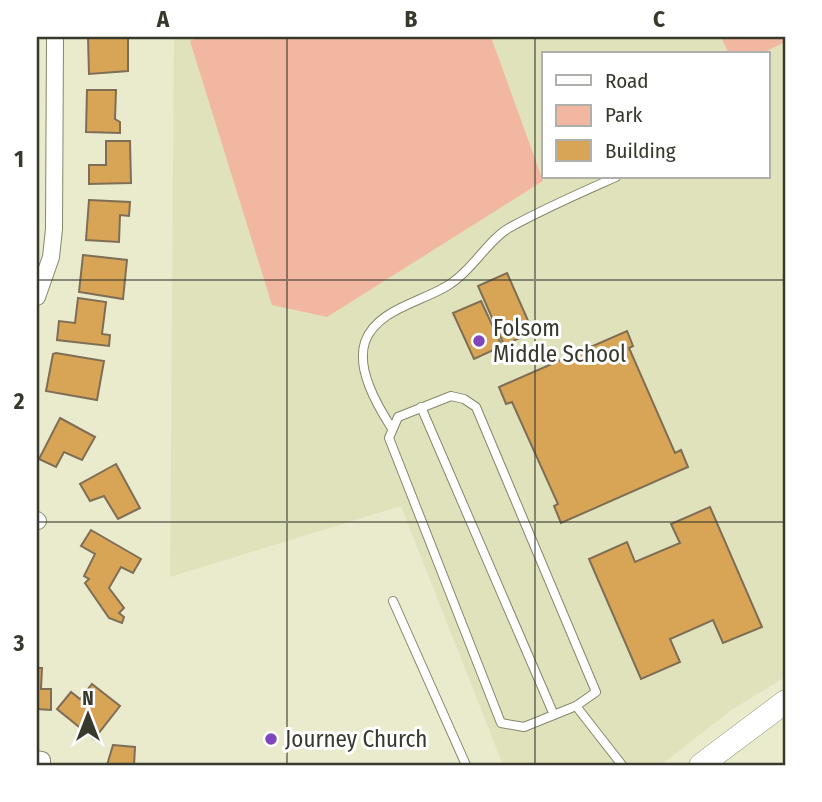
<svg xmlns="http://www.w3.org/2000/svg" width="822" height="802" viewBox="0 0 822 802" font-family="'Fira Sans Condensed',sans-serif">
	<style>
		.built { fill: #e0e2bb; fill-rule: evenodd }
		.green { fill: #f2b7a0 }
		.building { fill: #d8a556; stroke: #7f6e56; stroke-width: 2 }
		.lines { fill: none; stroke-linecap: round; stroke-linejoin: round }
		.lane-casing { stroke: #86876b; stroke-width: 10 }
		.street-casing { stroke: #86876b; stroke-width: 18 }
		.secondary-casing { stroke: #86876b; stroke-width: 24 }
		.lane { stroke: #fff; stroke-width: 8 }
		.street { stroke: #fff; stroke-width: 16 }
		.secondary { stroke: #fff; stroke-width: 23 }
		.grid { fill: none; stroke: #38392d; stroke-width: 2; stroke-opacity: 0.55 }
		.poi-dot { fill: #7e47be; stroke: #fff; stroke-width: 2.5 }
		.labels { text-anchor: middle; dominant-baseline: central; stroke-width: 6; stroke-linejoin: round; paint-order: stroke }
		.poi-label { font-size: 23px; fill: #38392d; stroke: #fff; text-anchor: start }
		.neatline { fill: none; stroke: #38392d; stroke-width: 2.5 }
		.grid-label { font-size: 23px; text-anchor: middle; font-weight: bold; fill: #38392d }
	</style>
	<rect width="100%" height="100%" fill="#e9ebcc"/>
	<path class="built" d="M174,37H785V677L730,711L661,765H503L401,506L170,577ZM544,54H768V177H544Z"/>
	<g class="green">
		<polygon points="199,37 491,37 543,181 327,317 272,305 190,41"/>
		<polygon points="721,37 785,37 785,42 760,54 729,54"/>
	</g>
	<g class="building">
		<polygon points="88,37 128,37 128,71 89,74"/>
		<polygon points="87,90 116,90 115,119 120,122 120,133 86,132"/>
		<polygon points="106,141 130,141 131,183 89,184 89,165 106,165"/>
		<polygon points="89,200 130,202 129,216 120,215 119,242 86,240"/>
		<polygon points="83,255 127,260 123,299 79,292"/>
		<polygon points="507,273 533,332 504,345 478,286"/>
		<polygon points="78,298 106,302 102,334 110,335 109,346 57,340 59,321 75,323"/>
		<polygon points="481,301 502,346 474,359 453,313"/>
		<polygon points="627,331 633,346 629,348 675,453 681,450 688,467 561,523 554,506 558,504 512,402 506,404 499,387"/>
		<polygon points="56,353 104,361 97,400 46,391 53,354"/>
		<polygon points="60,418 95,437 82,460 64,452 56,467 39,459"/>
		<polygon points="116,464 140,508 118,519 104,496 90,501 80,484"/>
		<polygon points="710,507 762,627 723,643 713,620 670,639 680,662 641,679 589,559 627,542 635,562 680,543 671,524"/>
		<polygon points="91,530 141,559 133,573 121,567 109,588 124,608 119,613 124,617 122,623 109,618 85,583 89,579 84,576 95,554 81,546"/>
		<polygon points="37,668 42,668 41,689 51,689 51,710 37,709"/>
		<polygon points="92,684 120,706 94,739 57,709 71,692 80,699"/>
		<polygon points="113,745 135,747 134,765 107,765"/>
	</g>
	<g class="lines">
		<g class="lane-casing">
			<g id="lane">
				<polygon points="451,396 464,399 476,407 596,692 576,706 524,727 501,723 389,438 398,417"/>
				<polyline points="421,407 554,715"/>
				<path d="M391,427C377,405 356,369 365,342C376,310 421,302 447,286C473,270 488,240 509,228C543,209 580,193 616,177"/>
				<polyline points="393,601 466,765"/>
				<polyline points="576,706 622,765"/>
			</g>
		</g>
		<g class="street-casing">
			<g id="street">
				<polyline points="37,297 51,257 54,229 55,37"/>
				<polyline points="37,520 38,521"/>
				<polyline points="37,759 42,760 42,765"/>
			</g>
		</g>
		<g class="secondary-casing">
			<polyline id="secondary" points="701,765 785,702"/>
		</g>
		<use href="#lane" class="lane"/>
		<use href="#street" class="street"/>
		<use href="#secondary" class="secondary"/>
	</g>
	<path class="grid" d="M287,37V765M535,37V765M37,280H785M37,522H785"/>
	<g class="poi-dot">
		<circle cx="479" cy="341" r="7"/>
		<circle cx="271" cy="739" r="7"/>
	</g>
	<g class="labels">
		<g class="poi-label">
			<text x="493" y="328">Folsom<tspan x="493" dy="26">Middle School</tspan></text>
			<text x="285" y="739">Journey Church</text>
		</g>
	</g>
	<rect width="822" height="802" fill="none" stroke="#ffffff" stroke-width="77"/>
	<rect x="542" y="52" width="228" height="126" fill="#ffffff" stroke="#afb0ab" stroke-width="2"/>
	<rect x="556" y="75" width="35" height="10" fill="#ffffff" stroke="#afb0ab" stroke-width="2"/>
	<text x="605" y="88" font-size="21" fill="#38392d">Road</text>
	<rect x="556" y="105" width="35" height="21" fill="#f2b7a0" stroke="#afb0ab" stroke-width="2"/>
	<text x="605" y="122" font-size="21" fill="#38392d">Park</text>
	<rect x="556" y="140" width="35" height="21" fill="#d8a556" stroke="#afb0ab" stroke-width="2"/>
	<text x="605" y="158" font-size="21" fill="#38392d">Building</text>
	<g transform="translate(88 715)" stroke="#ffffff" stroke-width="5" paint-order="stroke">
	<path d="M0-5L12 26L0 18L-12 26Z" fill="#38392d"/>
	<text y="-10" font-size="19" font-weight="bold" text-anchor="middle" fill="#38392d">N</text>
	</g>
	<rect x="38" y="38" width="746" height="726" class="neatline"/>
	<g class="grid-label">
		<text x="163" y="27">A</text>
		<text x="411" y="27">B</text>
		<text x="659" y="27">C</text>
		<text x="19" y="167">1</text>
		<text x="19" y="409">2</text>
		<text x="19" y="651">3</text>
	</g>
</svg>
